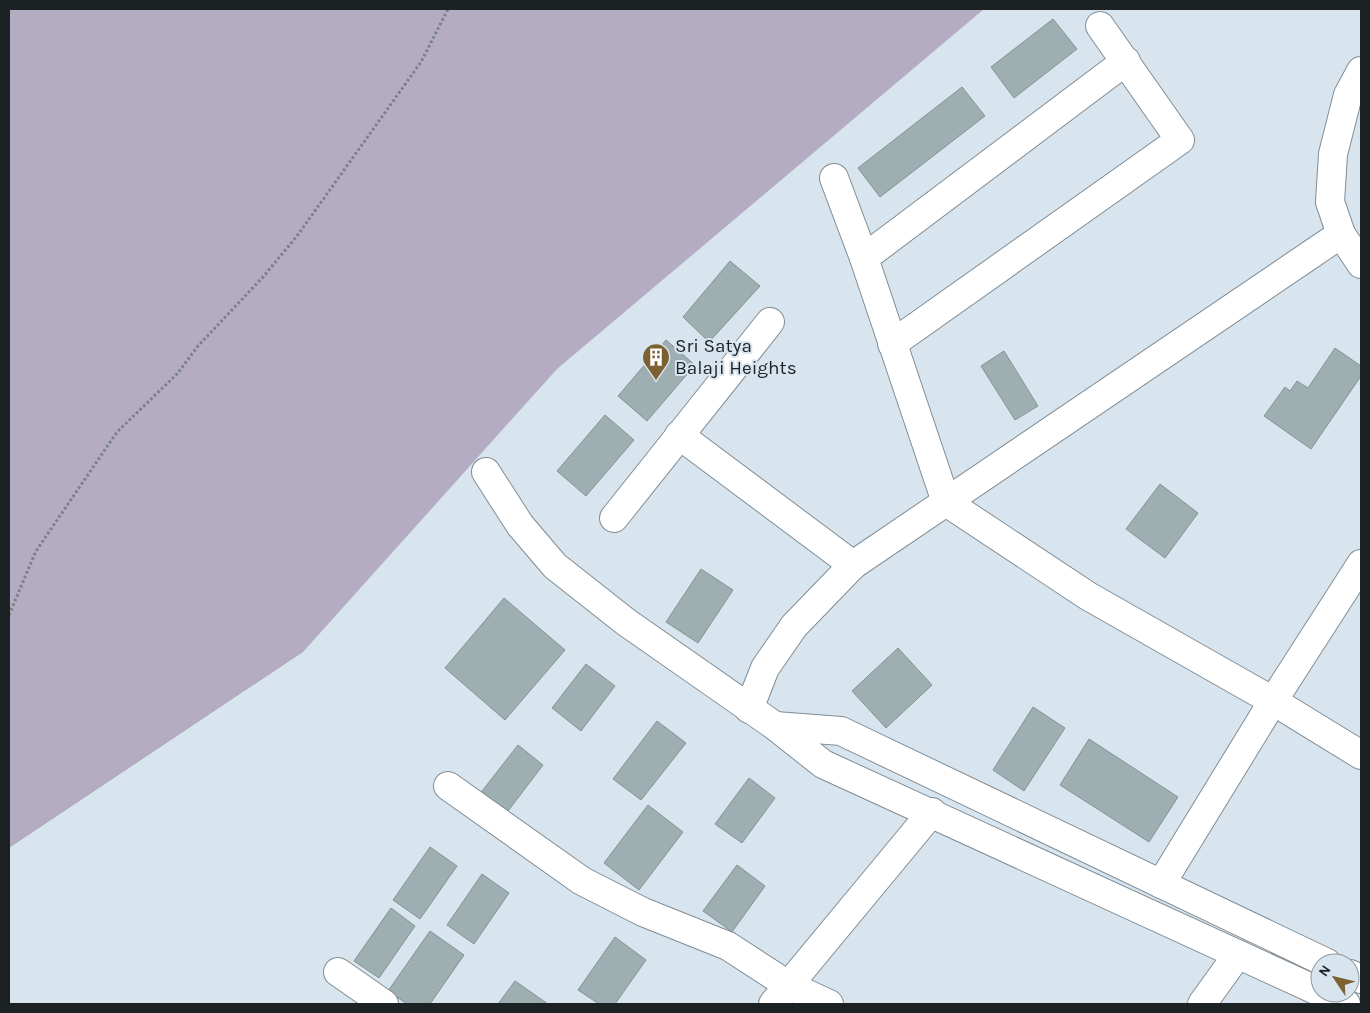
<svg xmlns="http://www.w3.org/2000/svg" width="1370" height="1013" viewBox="0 0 1370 1013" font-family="Karla,sans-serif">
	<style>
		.green { fill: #b3acc3 }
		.building { fill: #9eafb1; stroke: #829395 }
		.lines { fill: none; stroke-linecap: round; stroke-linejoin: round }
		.minor-casing { stroke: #818d95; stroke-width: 30 }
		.path { stroke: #788187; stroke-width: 3; stroke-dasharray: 2.5 2.5; stroke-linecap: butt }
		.minor { stroke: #fff; stroke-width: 28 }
		.labels { text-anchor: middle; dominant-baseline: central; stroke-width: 4; stroke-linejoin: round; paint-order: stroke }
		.poi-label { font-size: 19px; fill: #1c2124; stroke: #d8e5ee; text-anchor: start }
	</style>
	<rect width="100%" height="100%" fill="#d8e5ee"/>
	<polygon class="green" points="9,9 984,9 557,369 303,652 9,848"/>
	<g class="building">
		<polygon points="1053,19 1077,49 1014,98 991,67"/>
		<polygon points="962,87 985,116 880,197 858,168"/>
		<polygon points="730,261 760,286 709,342 683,317"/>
		<polygon points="666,340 695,365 647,421 618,396"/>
		<polygon points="1335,348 1361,366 1361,376 1311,449 1264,416 1285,387 1290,391 1297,381 1308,388"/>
		<polygon points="1004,351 1038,406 1015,420 981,366"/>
		<polygon points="605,415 634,440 586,496 557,471"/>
		<polygon points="1160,484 1198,513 1165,558 1126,529"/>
		<polygon points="701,569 733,590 698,643 666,622"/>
		<polygon points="504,598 565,650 505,720 445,668"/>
		<polygon points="898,648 932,685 886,728 852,691"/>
		<polygon points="586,664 615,686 581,731 552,708"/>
		<polygon points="1033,707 1065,728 1024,791 993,770"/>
		<polygon points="657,721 686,743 641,800 613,779"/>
		<polygon points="1089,739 1178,797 1149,842 1060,785"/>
		<polygon points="518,745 543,765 505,815 479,795"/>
		<polygon points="749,778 775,798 742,843 715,824"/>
		<polygon points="648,805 683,832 639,890 604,863"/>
		<polygon points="430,847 457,866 420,919 393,900"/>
		<polygon points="737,865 765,886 732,932 703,911"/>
		<polygon points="482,874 509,893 474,944 447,925"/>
		<polygon points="391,908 415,926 379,978 354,961"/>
		<polygon points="430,931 464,955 430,1004 407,1004 388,991"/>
		<polygon points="615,937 646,960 615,1004 599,1004 578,990"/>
		<polygon points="515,981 548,1004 498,1004"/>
	</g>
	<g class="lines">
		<g class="minor-casing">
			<g id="minor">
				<polyline points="834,178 864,258 946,502 1088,596 1273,701 1361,755"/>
				<polyline points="1341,234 1361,264"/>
				<polyline points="864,258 1126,61"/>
				<polyline points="892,344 1180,140 1100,26"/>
				<polyline points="679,435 853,565"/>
				<polyline points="486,472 520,525 555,566 626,622 775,726 823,764 1320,992"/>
				<polyline points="614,518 770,322"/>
				<polyline points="749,709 765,668 794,626 853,565 1341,234 1330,202 1333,154 1348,95 1361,71"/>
				<polyline points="775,726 841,731 1327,963"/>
				<polyline points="448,786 582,881 643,912 728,946 788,985 829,1004"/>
				<polyline points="1161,884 1273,701 1361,564"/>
				<polyline points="338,972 384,1004"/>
				<polyline points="1350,974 1361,979"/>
				<polyline points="1322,993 1346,1004"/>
				<polyline points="773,1004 932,812"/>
				<polyline points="1202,1004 1238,954"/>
			</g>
		</g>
		<polyline class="path" points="9,615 36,551 117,432 177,374 198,346 263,277 297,236 421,62 448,9"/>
		<use href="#minor" class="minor"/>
	</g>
	<defs>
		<g id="building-pin" transform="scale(1.4375)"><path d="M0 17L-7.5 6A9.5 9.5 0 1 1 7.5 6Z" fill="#7c6133" stroke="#d8e5ee"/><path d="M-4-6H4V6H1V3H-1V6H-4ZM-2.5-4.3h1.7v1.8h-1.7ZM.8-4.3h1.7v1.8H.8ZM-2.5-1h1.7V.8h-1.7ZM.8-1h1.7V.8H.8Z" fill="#fff"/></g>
	</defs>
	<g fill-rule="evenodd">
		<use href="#building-pin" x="656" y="357"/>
	</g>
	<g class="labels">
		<g class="poi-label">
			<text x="675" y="346">Sri Satya<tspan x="675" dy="22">Balaji Heights</tspan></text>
		</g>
	</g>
	<rect width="1370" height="1013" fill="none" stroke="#1c2124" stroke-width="20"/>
	<g transform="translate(1335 978) rotate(305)"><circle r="24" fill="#d8e5ee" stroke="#8d979d"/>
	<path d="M0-4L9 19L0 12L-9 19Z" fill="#7c6133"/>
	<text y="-8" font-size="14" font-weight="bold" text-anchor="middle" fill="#1c2124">N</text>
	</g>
</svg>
